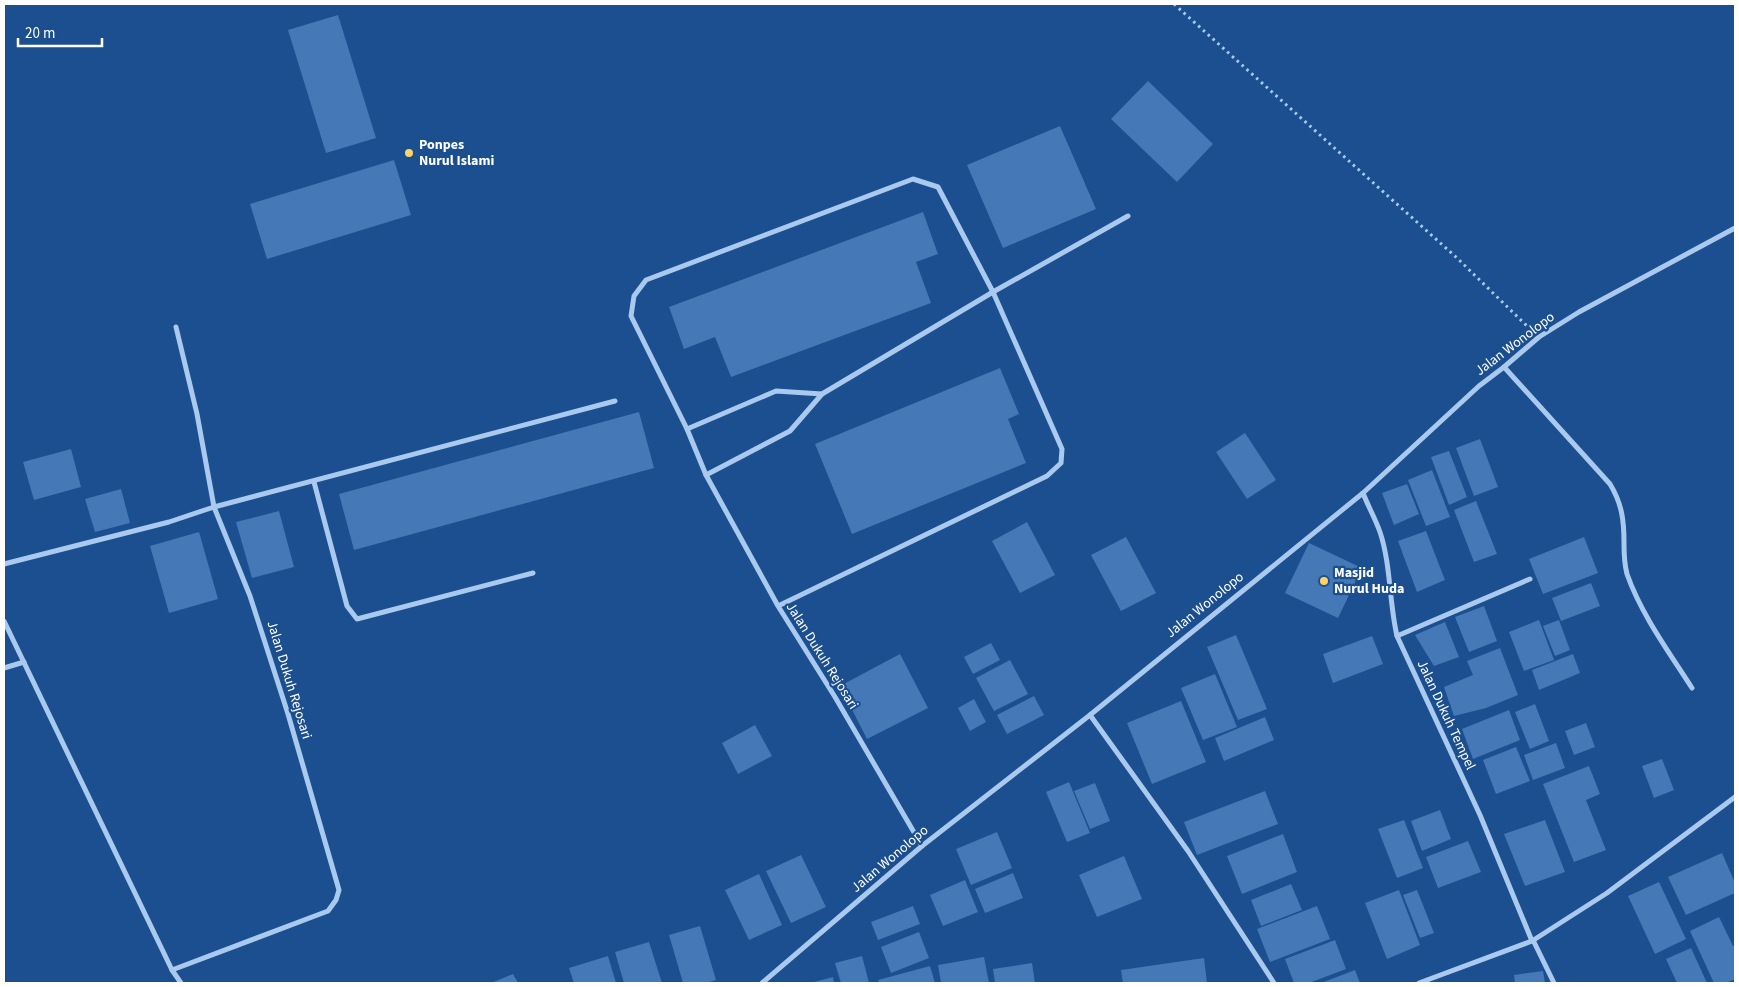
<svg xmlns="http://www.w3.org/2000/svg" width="1739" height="987" viewBox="0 0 1739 987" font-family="'Source Sans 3',sans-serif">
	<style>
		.building { fill: #4478b7 }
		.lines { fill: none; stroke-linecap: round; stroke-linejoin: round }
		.path { stroke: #a9c9ee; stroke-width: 3; stroke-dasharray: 2.5 4; stroke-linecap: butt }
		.minor { stroke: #a9c9ee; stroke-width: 5 }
		.poi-dot { fill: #ffd166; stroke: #1b4f8f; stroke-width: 2 }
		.labels { text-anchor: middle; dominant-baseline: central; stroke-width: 4.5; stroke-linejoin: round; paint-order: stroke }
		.poi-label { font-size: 14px; font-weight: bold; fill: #fff; stroke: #1b4f8f; text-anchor: start }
		.street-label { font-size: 14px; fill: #fff; stroke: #1b4f8f }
	</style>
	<rect width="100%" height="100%" fill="#1b4f8f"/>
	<g class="building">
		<polygon points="338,15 376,138 326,153 288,30"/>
		<polygon points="1148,81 1213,144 1177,182 1111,119"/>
		<polygon points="1060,126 1096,209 1003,248 967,165"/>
		<polygon points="394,160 411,215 267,259 250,204"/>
		<polygon points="923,212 938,254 916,262 931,303 731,377 715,337 684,349 669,307"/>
		<polygon points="1000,368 1019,414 1008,419 1026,463 852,534 815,444"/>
		<polygon points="639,412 654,468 354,550 339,494"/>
		<polygon points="1245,433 1276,480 1247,499 1216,452"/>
		<polygon points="1480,439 1498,487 1474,496 1456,448"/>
		<polygon points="71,449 81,487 34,500 23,462"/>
		<polygon points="1449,451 1467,497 1449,505 1431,457"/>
		<polygon points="1432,470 1450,517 1426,526 1408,480"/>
		<polygon points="1407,484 1419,514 1394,525 1382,493"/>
		<polygon points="121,489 130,523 95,532 85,499"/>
		<polygon points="1476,501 1497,554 1474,562 1454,510"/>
		<polygon points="279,511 294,567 252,578 236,522"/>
		<polygon points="1027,522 1055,575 1020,593 992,541"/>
		<polygon points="1426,531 1445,580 1417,592 1398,541"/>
		<polygon points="199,532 218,599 169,613 150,546"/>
		<polygon points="1126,537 1156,593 1121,611 1091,555"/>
		<polygon points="1584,537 1598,573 1543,594 1529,559"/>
		<polygon points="1309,543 1362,568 1338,618 1285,593"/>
		<polygon points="1591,583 1600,606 1561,621 1552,598"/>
		<polygon points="1484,606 1497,641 1469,652 1455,617"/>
		<polygon points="1539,620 1554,660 1524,671 1509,632"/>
		<polygon points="1559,620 1570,650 1555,656 1543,626"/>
		<polygon points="1445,622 1459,657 1434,666 1415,635"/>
		<polygon points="1236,635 1267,709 1238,720 1207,647"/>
		<polygon points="1372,636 1383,664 1333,683 1323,654"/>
		<polygon points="991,643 1000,660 973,674 964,657"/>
		<polygon points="1500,648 1518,695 1486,708 1454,716 1444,687 1473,675 1467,661"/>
		<polygon points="900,654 928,708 867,739 840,686"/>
		<polygon points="1573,654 1580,673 1539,690 1532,670"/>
		<polygon points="1010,660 1028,694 994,711 976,678"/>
		<polygon points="1215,674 1237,727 1203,740 1181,688"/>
		<polygon points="1034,696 1044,715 1007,734 997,715"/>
		<polygon points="974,699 986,722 970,731 958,708"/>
		<polygon points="1181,701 1206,762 1152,784 1127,723"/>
		<polygon points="1535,704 1549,741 1530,749 1515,712"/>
		<polygon points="1509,710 1520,740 1473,759 1462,729"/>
		<polygon points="1265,717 1274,740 1224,761 1215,738"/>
		<polygon points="1586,723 1595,747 1574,755 1565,731"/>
		<polygon points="755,725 772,756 738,774 722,743"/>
		<polygon points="1556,743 1565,768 1533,780 1524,755"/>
		<polygon points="1516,747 1530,781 1496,794 1483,760"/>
		<polygon points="1662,759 1674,790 1654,798 1642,766"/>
		<polygon points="1589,766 1600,794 1586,800 1606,850 1574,862 1543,784"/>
		<polygon points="1069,782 1090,833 1067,842 1046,792"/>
		<polygon points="1095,783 1110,821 1090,829 1074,791"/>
		<polygon points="1265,791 1278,824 1197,855 1184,822"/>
		<polygon points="1440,810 1451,839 1422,851 1411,821"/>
		<polygon points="1404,820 1423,868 1397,878 1378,829"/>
		<polygon points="1545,820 1565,872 1525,886 1504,834"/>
		<polygon points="997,832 1012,868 971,885 956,849"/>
		<polygon points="1283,834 1297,872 1242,894 1227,856"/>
		<polygon points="1468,841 1481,872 1438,888 1426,857"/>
		<polygon points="1722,853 1735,883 1735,893 1686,915 1668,877"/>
		<polygon points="801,855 826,907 791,923 766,871"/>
		<polygon points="1124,856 1142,899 1097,917 1079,875"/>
		<polygon points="1013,873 1023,898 985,913 975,889"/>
		<polygon points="759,874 782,925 749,940 725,890"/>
		<polygon points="965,880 978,912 943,926 930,895"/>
		<polygon points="1659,882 1686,939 1655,954 1628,896"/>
		<polygon points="1291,884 1302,910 1261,926 1251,900"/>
		<polygon points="1399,890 1420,945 1387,959 1365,903"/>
		<polygon points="1417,890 1434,933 1420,938 1403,895"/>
		<polygon points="913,906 920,924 878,940 871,922"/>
		<polygon points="1317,906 1330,939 1270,962 1257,929"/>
		<polygon points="1719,917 1733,946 1735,945 1735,979 1726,983 1714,983 1690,931"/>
		<polygon points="700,926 716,980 706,983 683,983 669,935"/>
		<polygon points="919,932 929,958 891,973 881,947"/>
		<polygon points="1335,940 1346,969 1309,983 1294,983 1285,959"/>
		<polygon points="649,942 662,983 624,983 615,952"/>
		<polygon points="1691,948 1707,983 1677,983 1666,959"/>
		<polygon points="608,956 616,983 574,983 569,968"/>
		<polygon points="862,956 869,983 841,983 835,963"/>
		<polygon points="984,957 989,983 941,983 938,965"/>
		<polygon points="1204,958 1207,983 1123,983 1121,970"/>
		<polygon points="1032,963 1035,983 995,983 993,969"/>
		<polygon points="930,966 935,983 879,983 878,980"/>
		<polygon points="1355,970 1360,983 1321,983"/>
		<polygon points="1543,971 1545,983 1515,983 1514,975"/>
		<polygon points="513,974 518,983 491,983"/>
		<polygon points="833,977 834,983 810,983"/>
	</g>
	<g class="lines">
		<polyline class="path" points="1174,4 1457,258 1527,326"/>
		<g class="minor">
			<polyline points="176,327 197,414 214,507 615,401"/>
			<path d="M1504,367L1610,484C1622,504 1624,520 1624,543C1624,554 1624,563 1627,574C1641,614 1669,652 1692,688"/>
			<polyline points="687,429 776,391 822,394"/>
			<polyline points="706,475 790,431 822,394 993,292 1128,216"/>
			<polyline points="314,482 347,606 357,619 533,573"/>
			<path d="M1363,493C1368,506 1375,518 1380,532C1391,565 1389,602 1397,636L1480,815L1532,941"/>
			<polyline points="4,564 169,522 214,507 250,596 288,714 339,890 336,900 328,911 172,970"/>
			<polyline points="778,606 1047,476 1061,463 1062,449 993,292 938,187 913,179 646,280 634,296 631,316 687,429 706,475 778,606 835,697 922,846"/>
			<polyline points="4,621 172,970 181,983"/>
			<polyline points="1397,636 1530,579"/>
			<polyline points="4,668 24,662"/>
			<polyline points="1090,715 1188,851 1274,983"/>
			<polyline points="1533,940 1554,983"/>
			<polyline points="762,983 922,846 1090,715 1363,493 1479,386 1504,367 1539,337 1579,312 1735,228"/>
			<polyline points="1419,983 1532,941 1607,893 1735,797"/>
		</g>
	</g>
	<g class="poi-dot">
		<circle cx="409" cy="153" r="5"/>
		<circle cx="1324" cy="581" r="5"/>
	</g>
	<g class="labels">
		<g class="poi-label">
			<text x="419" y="145">Ponpes<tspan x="419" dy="16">Nurul Islami</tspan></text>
			<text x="1334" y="573">Masjid<tspan x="1334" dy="16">Nurul Huda</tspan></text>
		</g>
		<g class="street-label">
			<text transform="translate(1515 344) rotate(-37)">Jalan Wonolopo</text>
			<text transform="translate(1205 605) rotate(-39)">Jalan Wonolopo</text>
			<text transform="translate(822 656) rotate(58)">Jalan Dukuh Rejosari</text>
			<text transform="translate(289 680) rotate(73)">Jalan Dukuh Rejosari</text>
			<text transform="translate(1446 715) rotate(65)">Jalan Dukuh Tempel</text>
			<text transform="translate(890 859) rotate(-40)">Jalan Wonolopo</text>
		</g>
	</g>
	<rect width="1739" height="987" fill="none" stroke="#ffffff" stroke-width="10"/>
	<path d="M18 38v8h84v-8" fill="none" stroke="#ffffff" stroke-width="2.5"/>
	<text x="25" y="38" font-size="15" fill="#ffffff" stroke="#1b4f8f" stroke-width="4" paint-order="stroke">20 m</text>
</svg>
